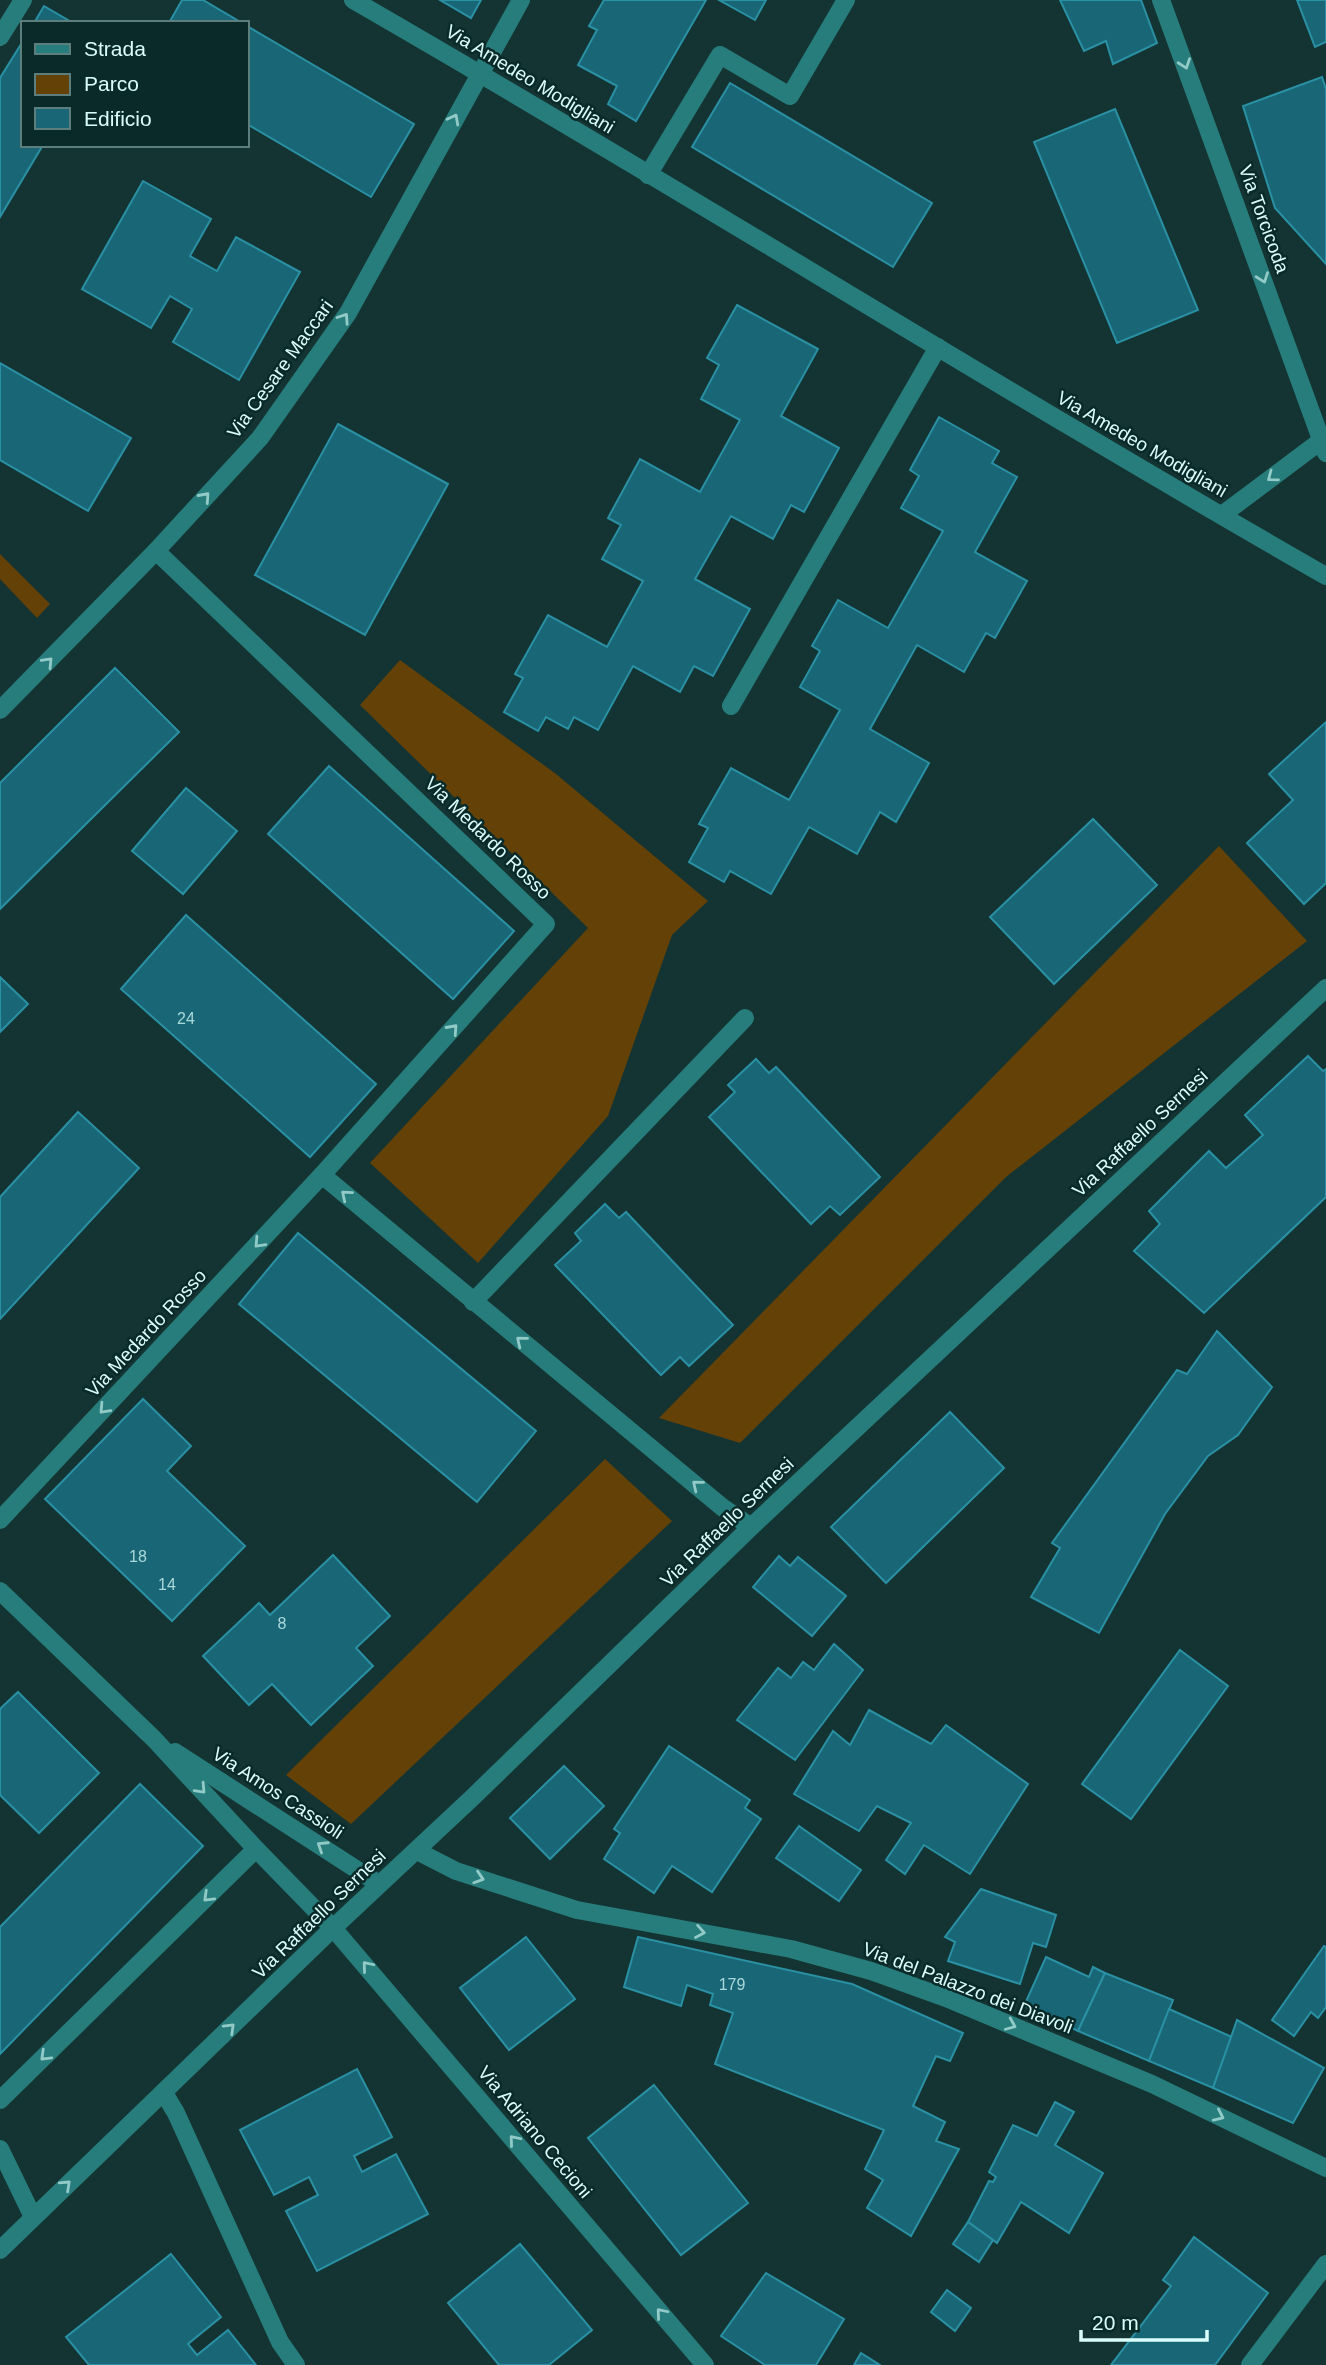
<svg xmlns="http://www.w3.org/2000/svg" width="1326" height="2365" viewBox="0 0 1326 2365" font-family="Arial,sans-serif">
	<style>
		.green { fill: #634107 }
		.building { fill: #196776; stroke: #2a90a3; stroke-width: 2 }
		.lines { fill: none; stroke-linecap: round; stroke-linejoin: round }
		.minor { stroke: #277d7b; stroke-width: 18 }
		.oneway { stroke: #92cac8 }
		.labels { text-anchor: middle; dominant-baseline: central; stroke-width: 5; stroke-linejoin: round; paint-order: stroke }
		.number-label { font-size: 16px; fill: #a9d8da }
		.street-label { font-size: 19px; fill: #d9fdfb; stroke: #092a29 }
	</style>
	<rect width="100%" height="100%" fill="#143433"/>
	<g class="green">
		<polygon points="0,554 50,604 37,618 0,579"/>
		<polygon points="400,660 556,774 708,901 672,935 608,1116 478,1263 370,1163 588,928 360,705"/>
		<polygon points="1219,846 1307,941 1006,1177 740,1443 659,1418"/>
		<polygon points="605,1459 672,1521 351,1824 286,1775"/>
	</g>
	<g class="building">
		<polygon points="182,0 203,0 242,23 169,23"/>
		<polygon points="440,0 481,0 471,18"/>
		<polygon points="604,0 706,0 636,121 608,104 617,86 578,65 597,30 589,26"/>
		<polygon points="719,0 766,0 755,20"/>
		<polygon points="1060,0 1141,0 1157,43 1113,64 1106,41 1084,51"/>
		<polygon points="1297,0 1326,0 1326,42 1315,47"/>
		<polygon points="44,6 73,23 34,23"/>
		<polygon points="247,26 414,124 371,197 247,124"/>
		<polygon points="23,41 23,145 43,145 0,217 0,78"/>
		<polygon points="1322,77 1326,89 1326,264 1275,208 1243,106"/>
		<polygon points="730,83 932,203 893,267 692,147"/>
		<polygon points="1115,109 1198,310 1117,343 1034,142"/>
		<polygon points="143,181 211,219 190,256 217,271 236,237 300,272 239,380 173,342 192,309 170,296 151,328 82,289"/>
		<polygon points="737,305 818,349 781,416 839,448 804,512 791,505 773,539 731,516 695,579 750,609 713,676 694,666 680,692 633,666 598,730 574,717 568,729 546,717 538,731 504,712 523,678 515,674 548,615 607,647 643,581 602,559 621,525 608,518 640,459 700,492 740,420 701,399 719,365 707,358"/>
		<polygon points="0,363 131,438 88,511 0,460"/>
		<polygon points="939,417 999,451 992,463 1017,477 975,552 1027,581 995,638 986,633 964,672 917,645 870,729 929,763 896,822 880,812 857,854 809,827 771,894 730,871 724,882 689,862 708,828 699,824 731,768 789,800 840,710 800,687 820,651 812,646 838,600 888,628 943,531 901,508 919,476 910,470"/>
		<polygon points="338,424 448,484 365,635 255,575"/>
		<polygon points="115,668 179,732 0,909 0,783"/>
		<polygon points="1326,722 1326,883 1304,904 1247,843 1293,800 1269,774"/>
		<polygon points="329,766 514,931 453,999 268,834"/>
		<polygon points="186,788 237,831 183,894 132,851"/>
		<polygon points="1093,819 1157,885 1054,984 990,917"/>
		<polygon points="186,915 376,1084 310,1157 121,989"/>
		<polygon points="0,977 28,1004 0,1032"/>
		<polygon points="1308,1056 1323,1071 1326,1069 1326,1197 1204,1313 1134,1251 1160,1224 1149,1211 1209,1151 1226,1168 1263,1135 1245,1115"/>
		<polygon points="756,1059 769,1073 776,1067 880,1177 840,1215 830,1206 811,1224 709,1117 735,1092 728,1085"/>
		<polygon points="78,1112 139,1168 0,1319 0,1197"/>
		<polygon points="605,1204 619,1218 626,1212 733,1325 689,1366 680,1357 661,1375 555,1265 581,1241 575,1233"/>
		<polygon points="298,1233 536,1431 477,1502 239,1304"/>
		<polygon points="1217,1331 1272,1387 1238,1435 1208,1456 1165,1514 1099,1633 1031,1597 1060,1548 1052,1543 1177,1370 1187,1374"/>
		<polygon points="143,1399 191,1446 167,1471 245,1546 172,1621 45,1499"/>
		<polygon points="950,1412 1004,1468 886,1583 831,1527"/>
		<polygon points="333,1555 390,1616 356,1648 373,1666 311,1725 272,1684 249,1705 203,1656 259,1603 270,1615"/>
		<polygon points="779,1556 790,1566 798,1557 846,1596 812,1636 753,1587"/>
		<polygon points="834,1644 863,1670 795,1760 737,1720 778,1668 791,1678 803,1662 814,1670"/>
		<polygon points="1180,1650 1228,1686 1131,1819 1082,1784"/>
		<polygon points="18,1692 99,1773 39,1833 0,1795 0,1709"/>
		<polygon points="869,1710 931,1744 946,1725 1028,1784 970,1874 924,1845 905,1874 886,1860 911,1823 877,1806 859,1831 794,1794 833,1731 850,1745"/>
		<polygon points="669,1746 750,1800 745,1808 761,1819 712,1892 672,1866 654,1893 604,1859 620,1833 614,1829"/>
		<polygon points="564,1766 604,1806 550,1859 510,1818"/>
		<polygon points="140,1784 203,1846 0,2054 0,1927"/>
		<polygon points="799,1826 861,1870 839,1901 776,1858"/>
		<polygon points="981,1889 1056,1915 1046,1947 1033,1943 1020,1984 948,1961 955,1942 945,1937"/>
		<polygon points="526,1937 575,1999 509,2050 460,1988"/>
		<polygon points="638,1937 852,1984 963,2033 950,2061 936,2056 913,2106 945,2122 936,2141 959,2149 911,2236 867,2208 883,2180 865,2169 884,2130 715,2064 733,2013 710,2005 713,1994 687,1985 681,2006 624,1987"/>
		<polygon points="1324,1946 1326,1947 1326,2007 1318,2018 1311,2012 1294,2036 1272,2020"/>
		<polygon points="1046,1957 1089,1977 1093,1967 1105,1973 1078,2031 1024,2006"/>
		<polygon points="1105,1973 1173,2000 1149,2061 1078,2031"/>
		<polygon points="1169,2009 1232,2037 1213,2088 1149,2061"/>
		<polygon points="1237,2020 1324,2068 1293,2123 1213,2088"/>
		<polygon points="357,2069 392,2137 354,2156 362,2172 396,2154 428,2214 317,2271 286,2211 318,2195 309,2177 274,2195 240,2130"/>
		<polygon points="654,2085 748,2203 681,2255 588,2138"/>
		<polygon points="1055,2102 1074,2112 1055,2145 1103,2173 1069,2233 1021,2202 997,2243 968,2222 989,2181 993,2182 996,2177 989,2172 1013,2125 1037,2136"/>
		<polygon points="968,2222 993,2240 979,2262 953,2244"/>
		<polygon points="1194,2237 1268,2293 1215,2365 1111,2365 1171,2286 1163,2280"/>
		<polygon points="520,2244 592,2330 549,2365 499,2365 448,2303"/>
		<polygon points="171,2254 221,2317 188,2344 197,2355 228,2330 256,2365 89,2365 66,2337"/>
		<polygon points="766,2273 844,2319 816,2365 765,2365 721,2336"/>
		<polygon points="947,2290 971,2308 955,2331 931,2312"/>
		<polygon points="861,2353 880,2365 854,2365"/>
	</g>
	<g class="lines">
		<g class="minor">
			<path d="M353,0C680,188 999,389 1326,576"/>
			<polyline points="1161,0 1326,453"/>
			<polyline points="0,37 23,0"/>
			<polyline points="648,175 720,55 790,96 846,0"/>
			<polyline points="1222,515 1326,437"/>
			<polyline points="156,551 546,924 322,1175 722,1507 751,1527"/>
			<polyline points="731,706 938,347"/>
			<polyline points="0,710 156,551 260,438 348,313 521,0"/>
			<polyline points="473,1302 745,1018"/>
			<polyline points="0,1520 322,1175"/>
			<polyline points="0,1591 154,1739 256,1849 333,1928 705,2365"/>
			<polyline points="175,1752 379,1884"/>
			<polyline points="417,1851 456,1871 577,1910 791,1949 871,1971 946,1998 1152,2084 1326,2168"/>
			<polyline points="164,2093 176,2113 280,2342 296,2365"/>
			<polyline points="0,2100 256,1849"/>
			<polyline points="0,2149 33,2217"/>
			<polyline points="0,2250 333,1928 473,1797 751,1527 1326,988"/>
			<polyline points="1250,2365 1326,2264"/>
		</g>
	</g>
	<defs><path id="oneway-chevron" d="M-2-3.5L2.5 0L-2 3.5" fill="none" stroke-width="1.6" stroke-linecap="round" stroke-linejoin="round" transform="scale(1.75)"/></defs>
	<g class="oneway">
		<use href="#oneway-chevron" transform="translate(1185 64) rotate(70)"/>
		<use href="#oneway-chevron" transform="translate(454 119) rotate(-62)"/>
		<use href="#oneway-chevron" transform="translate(1263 278) rotate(70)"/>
		<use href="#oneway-chevron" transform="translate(344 318) rotate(-56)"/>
		<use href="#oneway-chevron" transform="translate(1272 477) rotate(143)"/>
		<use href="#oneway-chevron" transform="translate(205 497) rotate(-48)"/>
		<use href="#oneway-chevron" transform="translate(48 662) rotate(-46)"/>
		<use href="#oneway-chevron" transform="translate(453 1029) rotate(-48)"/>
		<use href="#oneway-chevron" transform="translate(346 1195) rotate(-140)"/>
		<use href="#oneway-chevron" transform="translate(259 1243) rotate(133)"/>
		<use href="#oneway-chevron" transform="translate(521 1341) rotate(-141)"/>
		<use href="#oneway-chevron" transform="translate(104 1409) rotate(133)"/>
		<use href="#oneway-chevron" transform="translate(697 1485) rotate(-141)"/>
		<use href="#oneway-chevron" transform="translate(201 1789) rotate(47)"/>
		<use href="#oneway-chevron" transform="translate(322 1846) rotate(-147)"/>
		<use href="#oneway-chevron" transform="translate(479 1878) rotate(18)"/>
		<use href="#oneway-chevron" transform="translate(208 1897) rotate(136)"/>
		<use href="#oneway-chevron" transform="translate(700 1932) rotate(10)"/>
		<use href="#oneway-chevron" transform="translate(367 1966) rotate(-130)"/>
		<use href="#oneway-chevron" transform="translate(1011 2025) rotate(23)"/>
		<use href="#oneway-chevron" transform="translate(230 2028) rotate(-44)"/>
		<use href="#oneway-chevron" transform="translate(45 2056) rotate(136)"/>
		<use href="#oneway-chevron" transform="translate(1219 2116) rotate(25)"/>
		<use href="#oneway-chevron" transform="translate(514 2140) rotate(-130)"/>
		<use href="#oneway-chevron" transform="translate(66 2185) rotate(-43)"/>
		<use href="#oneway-chevron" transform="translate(661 2313) rotate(-130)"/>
	</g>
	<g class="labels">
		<g class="number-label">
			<text x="186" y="1018">24</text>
			<text x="138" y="1556">18</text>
			<text x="167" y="1584">14</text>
			<text x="282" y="1623">8</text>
			<text x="732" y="1984">179</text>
		</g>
		<g class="street-label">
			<text transform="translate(530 79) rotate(31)">Via Amedeo Modigliani</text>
			<text transform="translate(1264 219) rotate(70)">Via Torcicoda</text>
			<text transform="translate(280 369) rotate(-54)">Via Cesare Maccari</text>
			<text transform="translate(1142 444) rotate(30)">Via Amedeo Modigliani</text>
			<text transform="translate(488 838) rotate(44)">Via Medardo Rosso</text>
			<text transform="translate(1140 1133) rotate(-43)">Via Raffaello Sernesi</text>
			<text transform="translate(146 1333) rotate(-47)">Via Medardo Rosso</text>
			<text transform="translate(727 1522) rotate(-44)">Via Raffaello Sernesi</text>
			<text transform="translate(278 1793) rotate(33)">Via Amos Cassioli</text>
			<text transform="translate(319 1914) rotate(-44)">Via Raffaello Sernesi</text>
			<text transform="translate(968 1988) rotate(21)">Via del Palazzo dei Diavoli</text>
			<text transform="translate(535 2132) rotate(50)">Via Adriano Cecioni</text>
		</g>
	</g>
	<rect x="21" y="21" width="228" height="126" fill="#092a29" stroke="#5c7e7d" stroke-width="2"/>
	<rect x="35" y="44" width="35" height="10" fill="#277d7b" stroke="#5c7e7d" stroke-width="2"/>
	<text x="84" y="56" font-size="21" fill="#d9fdfb">Strada</text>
	<rect x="35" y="74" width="35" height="21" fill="#634107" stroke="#5c7e7d" stroke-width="2"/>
	<text x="84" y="91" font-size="21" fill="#d9fdfb">Parco</text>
	<rect x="35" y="108" width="35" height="21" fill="#196776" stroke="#5c7e7d" stroke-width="2"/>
	<text x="84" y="126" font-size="21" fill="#d9fdfb">Edificio</text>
	<path d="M1081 2330v10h126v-10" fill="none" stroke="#d9fdfb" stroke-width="3.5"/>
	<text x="1092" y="2330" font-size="21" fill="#d9fdfb" stroke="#092a29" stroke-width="5" paint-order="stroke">20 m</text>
</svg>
